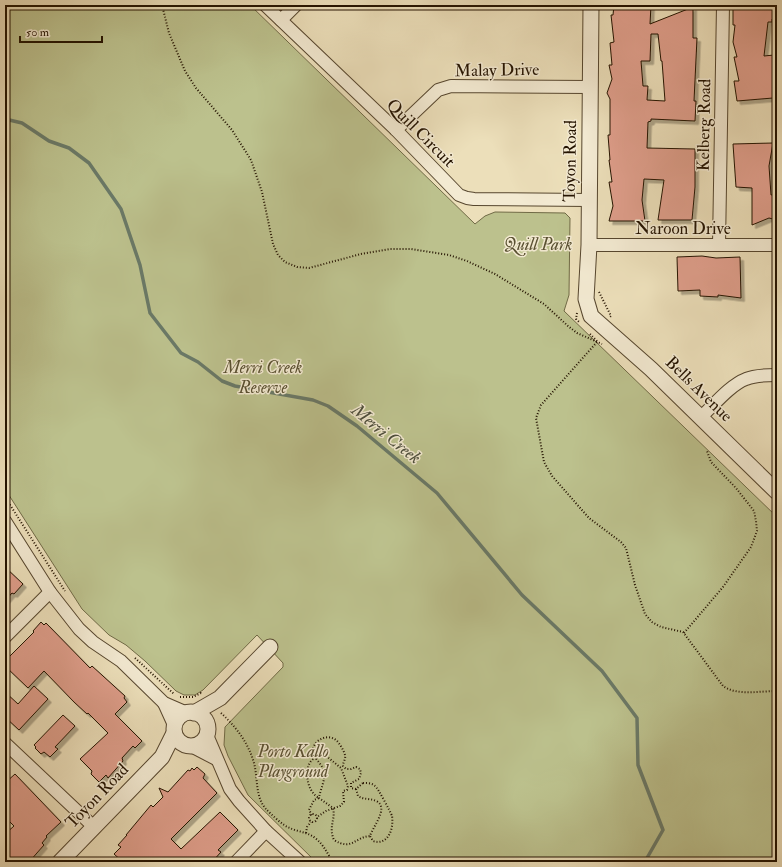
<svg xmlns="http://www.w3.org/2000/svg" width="782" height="867" viewBox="0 0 782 867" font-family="'IM FELL Double Pica',serif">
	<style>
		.green { fill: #bcc18d; stroke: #706a46 }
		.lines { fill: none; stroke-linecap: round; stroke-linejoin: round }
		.stream { stroke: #6a7967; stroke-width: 3.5 }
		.building { fill: #df9e8b; stroke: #241300; fill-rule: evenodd; filter: url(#shadow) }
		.minor-casing { stroke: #56462e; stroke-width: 14 }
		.tertiary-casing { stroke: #56462e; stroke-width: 17 }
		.path { stroke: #241300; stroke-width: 2; stroke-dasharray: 1 2; stroke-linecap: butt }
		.minor { stroke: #f3ead2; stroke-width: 12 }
		.tertiary { stroke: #f3ead2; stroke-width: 15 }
		.labels { text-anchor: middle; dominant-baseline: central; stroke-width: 3; stroke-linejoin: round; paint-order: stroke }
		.street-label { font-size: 17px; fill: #241300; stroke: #f3ead2 }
		.park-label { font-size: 17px; font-style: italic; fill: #595031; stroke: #f3ead2 }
		.water-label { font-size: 18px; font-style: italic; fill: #4d4e3c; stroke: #f3ead2 }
	</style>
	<defs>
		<filter id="shadow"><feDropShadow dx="3.5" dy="3.5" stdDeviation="0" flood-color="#0004"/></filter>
	</defs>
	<rect width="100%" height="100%" fill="#ecdfba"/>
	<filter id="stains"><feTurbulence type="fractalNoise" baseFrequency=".005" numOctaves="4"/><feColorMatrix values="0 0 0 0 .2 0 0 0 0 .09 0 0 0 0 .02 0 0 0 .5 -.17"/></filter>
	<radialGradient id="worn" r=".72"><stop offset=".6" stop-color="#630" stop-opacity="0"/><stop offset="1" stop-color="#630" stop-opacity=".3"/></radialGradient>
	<polygon class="green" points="5,5 250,5 475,224 485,216 495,212 565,213 570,218 569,295 564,311 777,517 777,862 316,862 248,795 228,756 224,745 225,727 283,667 283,663 257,635 203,690 195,695 184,695 176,691 145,661 126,645 109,635 82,609 5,489"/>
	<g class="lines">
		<polyline class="stream" points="5,119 22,123 49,141 69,148 89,163 121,209 140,265 150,313 181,353 198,362 222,381 235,386 313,400 328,406 357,426 437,493 522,595 602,671 637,718 638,765 663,830 647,858 650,862"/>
	</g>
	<g class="building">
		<path d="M614,5H651L650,24L693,7V38H697L694,101H696L695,121L651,119V121L648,122L647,148L695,149V187L692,220H658L664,180L644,179L642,200L645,221H609L613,206L609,182H612L609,160H610L608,135H610V99L607,93L612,79L609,65H612L610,43L614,42L611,15H613ZM651,34H658L661,61H662L665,101L647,100L648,86H643L641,61H650Z"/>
		<polygon points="733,5 777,5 777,19 772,19 772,22 768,22 764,56 774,55 773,98 737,101 734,81 739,81 734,57 737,57 733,42 735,25 733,25"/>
		<polygon points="773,143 769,166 771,195 777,194 777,220 769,218 752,225 752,188 736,187 733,144"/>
		<polygon points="702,256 716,258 740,257 741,298 718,295 718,297 700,296 700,290 678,291 677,257"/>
		<polygon points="5,567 23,584 14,594 12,593 5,601"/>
		<polygon points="41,622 44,625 46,623 90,668 92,666 125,696 124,698 127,702 115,714 142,741 135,748 133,746 122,758 123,761 108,778 106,775 99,782 91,774 92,771 80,759 108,733 88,713 87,714 74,702 44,671 28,688 5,666 9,661 7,659 34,632 33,631"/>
		<polygon points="34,686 48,699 19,730 5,717 5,692 18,704"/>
		<polygon points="63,715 75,726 55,747 58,749 50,757 44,752 41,754 35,748 36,747 34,745"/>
		<polygon points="197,767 205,774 203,778 217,793 171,839 181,849 220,812 238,830 218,850 221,852 212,862 123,862 114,854 121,847 118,845 127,835 126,835 151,805 153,807 163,797 159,788 168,792 188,770 190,771 192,768 194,770"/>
		<polygon points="15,774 61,822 46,836 47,837 42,843 44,845 29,862 5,862 5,834 14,826 5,817 5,783"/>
	</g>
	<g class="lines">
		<g class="minor-casing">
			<g id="minor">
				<polyline points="265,5 396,130 459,195 467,198 474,199 589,200"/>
				<polyline points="281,20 296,5"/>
				<polyline points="396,130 438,90 451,86 590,87"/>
				<polyline points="589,245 777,245"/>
				<polyline points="719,245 723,5"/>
				<path d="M701,417C713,406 730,385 746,379C755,375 767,375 777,375"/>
				<polyline points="5,521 50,592 79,629 93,642 121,661 164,703 187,713"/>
				<polyline points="5,637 50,592"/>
				<polyline points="164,703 174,725"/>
				<polyline points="207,735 230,789 239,801 266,831 300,862"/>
				<polyline points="5,743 94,827"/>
				<polyline points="191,746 216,759"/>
				<polyline points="236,862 266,831"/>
			</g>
		</g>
		<g class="tertiary-casing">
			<g id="tertiary">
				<polyline points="591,5 589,245 586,299 591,316 651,369 777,492"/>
				<circle cx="191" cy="729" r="17"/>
				<polyline points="194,713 220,698 270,647"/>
				<polyline points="60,862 162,757 174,733"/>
			</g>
		</g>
		<g class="path">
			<polyline points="162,5 169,33 185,71 196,88 232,130 251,160 262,192 273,244 278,255 285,262 297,267 309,268 361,254 390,249 411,249 449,255 467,261 495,274 544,304 568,326 577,333 602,344"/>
			<polyline points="599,292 611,316 610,317"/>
			<polyline points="577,313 576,319 579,322"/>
			<polyline points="590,334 597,341"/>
			<path d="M597,342L541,405L536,418L544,462L552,476L589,518L621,542L626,548L635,585L645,614L652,622L661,627L683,632L723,686C737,696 760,691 777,691"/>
			<polyline points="5,497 65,591"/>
			<polyline points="684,633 723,587 751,547 757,531 756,521 754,511 736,488 711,462 707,451"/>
			<polyline points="135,658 174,694"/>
			<polyline points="180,697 193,697 201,693 202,694"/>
			<path d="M221,713C236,727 248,742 254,763C258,778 255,797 266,809C271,814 283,826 290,828C298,832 308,832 315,838C324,845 327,853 333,862"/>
			<path d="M363,783C367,783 372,783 375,786C378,788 391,813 392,816C394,829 388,846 373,841L370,836C372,828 390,807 376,801C370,798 364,800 358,796L356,789Z"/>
			<path d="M356,789L351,788V783L359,779L361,773L360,769L356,767L351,769H346L343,766C343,762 346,759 345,755C344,751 340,744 337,741C329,733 315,739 313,749C312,758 322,763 324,771C326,779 320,790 319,798L333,808C336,820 328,826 334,840C352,851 355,837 370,836"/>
			<circle cx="313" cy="818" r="4"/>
			<path d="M312,815L309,810L314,800L319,798C307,792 303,769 312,760C316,756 320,756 325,755L341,768L348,786L347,790L343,791L344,802L340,806L326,811L317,817"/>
			<polyline points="306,833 307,827 311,822"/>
		</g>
		<use href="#minor" class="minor"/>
		<use href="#tertiary" class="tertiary"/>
	</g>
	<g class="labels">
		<g class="street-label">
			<text transform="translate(497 70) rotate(-1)">Malay Drive</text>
			<text transform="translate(704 125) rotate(-89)">Kelberg Road</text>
			<text transform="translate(421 133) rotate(45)">Quill Circuit</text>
			<text transform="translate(570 161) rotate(-89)">Toyon Road</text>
			<text x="683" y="228">Naroon Drive</text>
			<text transform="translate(699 389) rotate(44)">Bells Avenue</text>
			<text transform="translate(97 796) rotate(-46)">Toyon Road</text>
		</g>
		<g class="park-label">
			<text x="538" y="244">Quill Park</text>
			<text x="263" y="367">Merri Creek<tspan x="263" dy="20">Reserve</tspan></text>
			<text x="293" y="751">Porto Kallo<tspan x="293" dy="20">Playground</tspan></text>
		</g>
		<g class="water-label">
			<text transform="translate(386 434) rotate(39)">Merri Creek</text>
		</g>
	</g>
	<rect width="782" height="867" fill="none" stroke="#ecdfba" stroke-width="20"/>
	<rect x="6" y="6" width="770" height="855" fill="none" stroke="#241300" stroke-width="2"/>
	<rect x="10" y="10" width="762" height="847" fill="none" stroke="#241300"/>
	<path d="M20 36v6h82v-6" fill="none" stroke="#241300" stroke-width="2"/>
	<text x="26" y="36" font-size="12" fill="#241300" stroke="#f3ead2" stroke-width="3" paint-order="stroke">50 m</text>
	<rect width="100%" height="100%" filter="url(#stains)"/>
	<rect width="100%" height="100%" fill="url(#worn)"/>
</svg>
